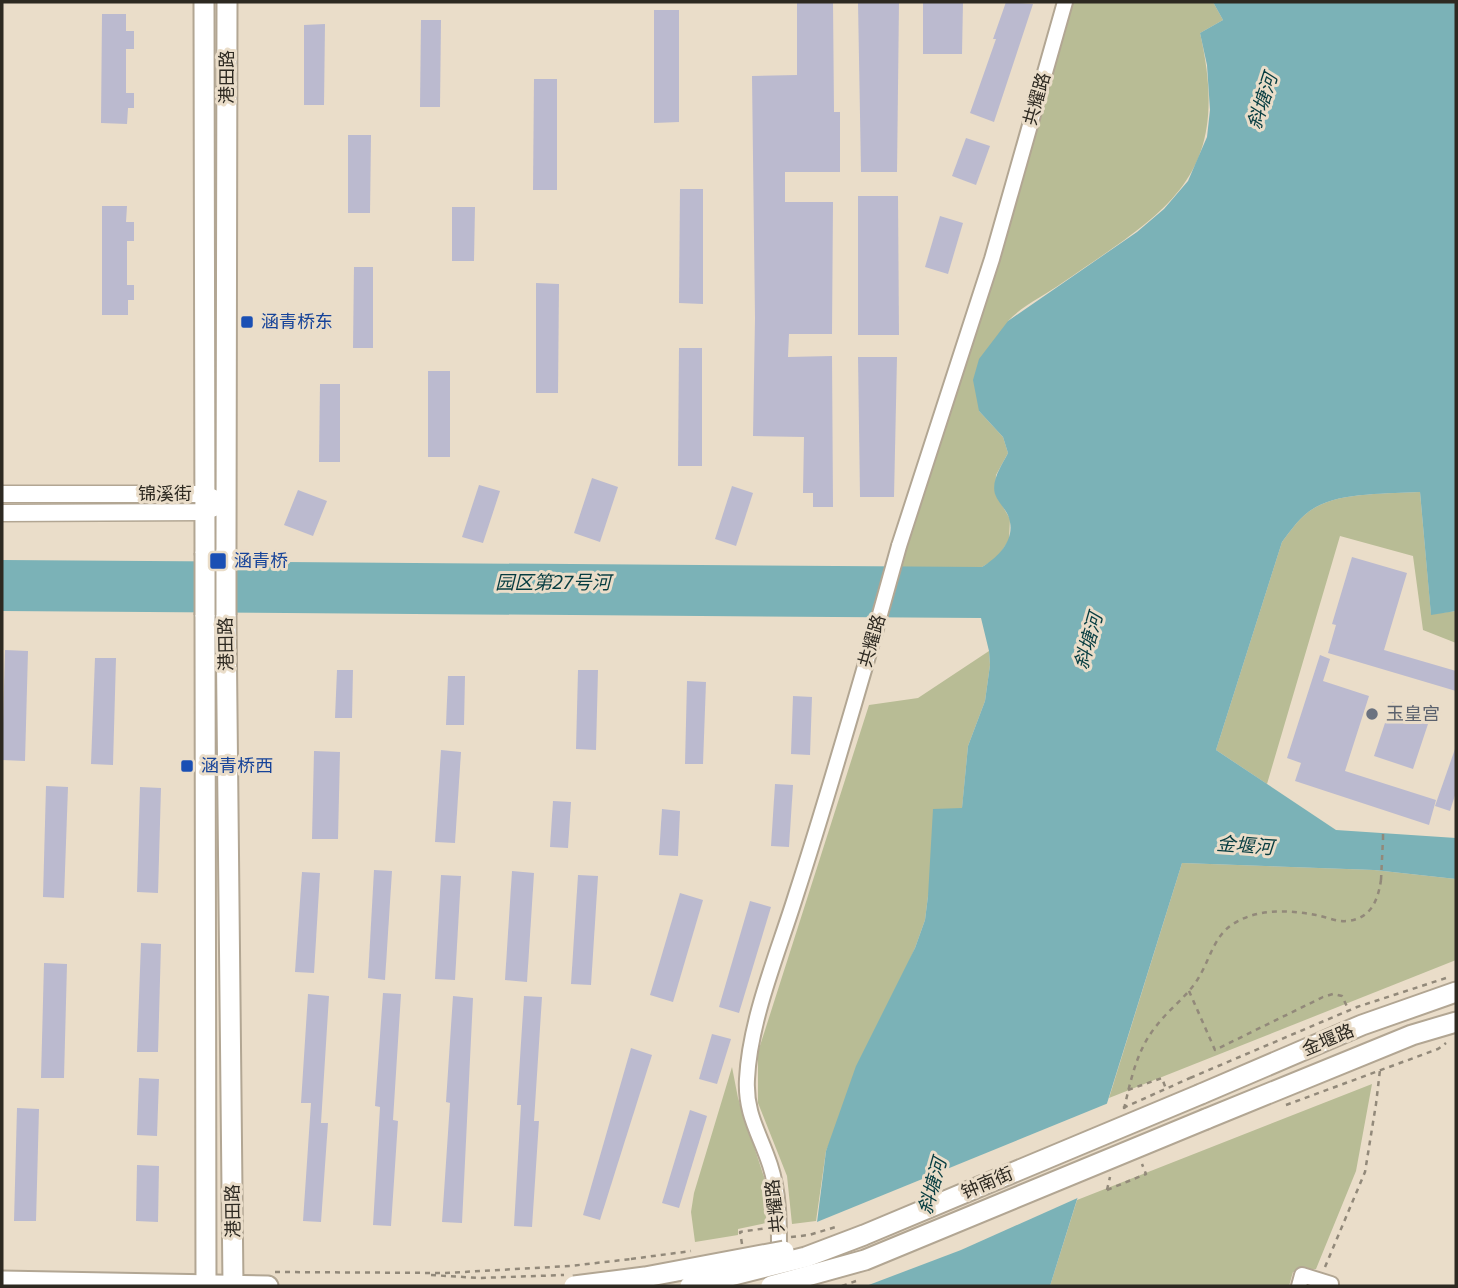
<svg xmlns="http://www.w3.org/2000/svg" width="1458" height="1288" viewBox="0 0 1458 1288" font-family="Commissioner,'Noto Sans SC',sans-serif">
<rect width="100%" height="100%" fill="#eaddc9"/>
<g fill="#b8bc95">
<path d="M1065,2H1213L1223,20L1200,33C1233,178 1168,210 1062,283C1047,294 1022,306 1009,320C1003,327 984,396 979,411L1003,437L1008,453L996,475L995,493L1010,519L1009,540L997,558L982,567H899Z"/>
<path d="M1420,492L1431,614L1456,611V643L1423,630L1413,556L1340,536L1267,784L1216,750L1282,542C1292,529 1301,515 1316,507C1342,492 1390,494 1420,492Z"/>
<path d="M989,651L990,665L985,701L968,746L962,809L928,896L925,920L915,948L826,1151L816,1221L792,1224L787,1176L758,1103V1052L869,705L918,698Z"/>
<path d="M1182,863L1374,870L1456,879V960L1109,1098Z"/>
<path d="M732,1067L738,1098L767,1186L766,1223L738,1229V1235L695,1242L691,1212L694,1193Z"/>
<path d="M1372,1084L1356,1171L1316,1269L1293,1272L1289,1286H1050L1077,1200Z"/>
</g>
<path fill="#7bb2b7" d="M1213,2H1456V611L1431,615L1420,492C1390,494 1342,492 1316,507C1301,515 1292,529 1282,542L1216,750L1336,830L1456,838V879L1374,870L1182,863L1050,1286H809L826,1151L856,1066L915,948L925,920L928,896L933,809L962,808L968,746L985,701L990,665L989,651L981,618L2,611V560L982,567C998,557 1016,540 1009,518C1007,510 998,503 995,494C991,480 1002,465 1008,453L1003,437L979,411L973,380L979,359L1008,321L1137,232L1164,209L1188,181L1207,137L1210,110L1207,65L1200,33L1223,20Z"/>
<path fill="#eaddc9" d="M1111,1102L1082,1196L961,1250L866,1286H806L812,1224Z"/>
<g fill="#bbbacf">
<path d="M797,2H833L834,112H840V172H785V202H833L832,334H789L788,357L832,356L833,507H813V493H803L804,437L753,436L755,318L752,76L797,75Z"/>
<path d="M858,2H899L897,172H861Z"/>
<path d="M923,2H963L962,54H923Z"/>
<path d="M1006,2L1033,4L994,122L970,113L996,39H993Z"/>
<path d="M654,10H679V122L654,123Z"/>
<path d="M102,14H126V31H134V49H126V93H134V108H128L127,124L101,123Z"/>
<path d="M421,20H441L440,107H420Z"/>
<path d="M325,24L324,105H304V25Z"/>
<path d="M534,79H557V190H533Z"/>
<path d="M348,135H371L370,213H348Z"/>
<path d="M966,138L990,146L976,185L952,176Z"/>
<path d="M680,189H703V304L679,303Z"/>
<path d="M858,196H898L899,335H858Z"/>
<path d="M102,206H127L126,222H134V241H127V285H134V300H128V315H102Z"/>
<path d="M452,207H475L474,261H452Z"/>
<path d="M940,216L963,223L948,274L925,267Z"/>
<path d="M354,267H373V348H353Z"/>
<path d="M536,283L559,284L558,393H536Z"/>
<path d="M679,348H702V466H678Z"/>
<path d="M858,357H897L894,497H860Z"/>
<rect x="428" y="371" width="22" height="86"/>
<path d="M320,384H340V462H319Z"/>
<path d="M592,478L618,487L600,542L574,533Z"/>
<path d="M479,485L500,491L483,543L462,537Z"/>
<path d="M732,486L753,493L736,546L715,539Z"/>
<path d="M298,490L327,501L313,536L284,525Z"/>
<path d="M1352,557L1407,573L1384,650L1456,671V691L1328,653L1336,625L1332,624Z"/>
<path d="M5,650L28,651L25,761L2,760Z"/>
<path d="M1320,655L1330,659L1323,681L1369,696L1345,771L1436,800L1429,825L1295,781L1301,763L1287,758Z"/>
<path d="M95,658H116L113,765L91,764Z"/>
<path d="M337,670H353L352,718H335Z"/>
<path d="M578,670H598L596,750L576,749Z"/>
<path d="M448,676H465L464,725H446Z"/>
<path d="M687,681L706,682L703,764H685Z"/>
<path d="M793,696L812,697L810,755L791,754Z"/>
<path d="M1392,702L1431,715L1413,769L1374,756Z"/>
<path d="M1455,749L1456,792L1450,811L1435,806Z"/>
<path d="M441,750L461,752L455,843L435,842Z"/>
<path d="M314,751L340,752L338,839H312Z"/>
<path d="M775,784L793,785L789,847L771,846Z"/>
<path d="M46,786L68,787L64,898L43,897Z"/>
<path d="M140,787L161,788L158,893L137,892Z"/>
<path d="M553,801L571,802L568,848L550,847Z"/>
<path d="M662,809L680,811L678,856L659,855Z"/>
<path d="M374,870L392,871L385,980L368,978Z"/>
<path d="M512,871L534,873L527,982L505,980Z"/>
<path d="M302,872L320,873L314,973L295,972Z"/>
<path d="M441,875L461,876L455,980L435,979Z"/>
<path d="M578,875L598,876L591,985L571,984Z"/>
<path d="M680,893L703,900L673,1002L650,995Z"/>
<path d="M750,901L771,907L739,1013L719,1007Z"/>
<path d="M141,943L161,944L158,1052H137Z"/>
<path d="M44,963L67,964L64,1078H41Z"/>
<path d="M383,993L401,994L393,1120L398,1121L391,1226L373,1225L380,1107L375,1106Z"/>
<path d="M308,994L329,996L321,1123H328L321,1222L303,1221L311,1103H301Z"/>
<path d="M453,996L473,998L462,1223L442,1222L450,1103L446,1102Z"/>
<path d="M524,996L542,997L534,1121H539L532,1227L514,1226L521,1105H517Z"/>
<path d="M712,1034L731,1039L717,1084L699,1079Z"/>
<path d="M631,1048L652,1055L600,1220L583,1215Z"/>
<path d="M139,1078L159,1079L157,1136L137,1135Z"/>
<path d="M17,1108L39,1109L36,1221H14Z"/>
<path d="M690,1110L707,1116L679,1208L662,1203Z"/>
<path d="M137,1165L159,1166L158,1222L136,1221Z"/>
</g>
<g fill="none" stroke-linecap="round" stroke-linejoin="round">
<g stroke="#b2a693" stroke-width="18">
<g id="tertiary">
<path d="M899,546L992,259L1065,2"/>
<path d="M779,1260C779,1229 780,1195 770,1165C760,1134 745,1114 747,1079C750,1019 778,953 796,895C825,806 851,715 877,625"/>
<path d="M1299,1286L1302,1275L1331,1284V1286"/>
</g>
</g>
<g stroke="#b2a693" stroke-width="19">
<g id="secondary">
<path d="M2,494H205L214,498"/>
<path d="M2,513L204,512L214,508"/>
</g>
</g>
<g stroke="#b2a693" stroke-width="23">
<g id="primary">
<path d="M204,2L205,553"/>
<path d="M226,551L227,2"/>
<path d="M205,615L206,1286"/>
<path d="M226,615L233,1286"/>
<path d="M1201,1094L1362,1025L1456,992"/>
<path d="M1206,1119L1412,1035L1456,1022"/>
<path d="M2,1281L268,1286"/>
</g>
</g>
<g stroke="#92897a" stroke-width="2.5" stroke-dasharray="5 5" stroke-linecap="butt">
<path d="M1383,839V834"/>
<path d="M1189,991L1215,1050L1323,997L1333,994L1342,996L1349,1011"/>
<path d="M1190,1078L1357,1007L1446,978"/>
<path d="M1128,1090L1162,1078L1166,1089"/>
<path d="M1286,1105L1438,1049L1446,1043"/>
<path d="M1124,1109C1131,1079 1137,1049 1157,1025C1170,1008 1188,996 1199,977C1210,959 1214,936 1233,924C1258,908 1289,910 1316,915C1326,917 1337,922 1347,921C1371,919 1378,900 1381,880"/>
<path d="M1107,1190L1110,1177"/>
<path d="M1107,1190L1146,1174L1142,1164"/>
<path d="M742,1244L740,1232L767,1228"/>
<path d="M1325,1267L1365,1172L1376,1104L1380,1070"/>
<path d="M275,1272L445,1273L570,1266L631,1259"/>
<path d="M431,1275L479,1278L564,1275"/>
</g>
<use href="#tertiary" stroke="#fff" stroke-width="14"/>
<use href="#secondary" stroke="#fff" stroke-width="16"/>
<use href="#primary" stroke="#fff" stroke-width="19"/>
<g stroke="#b2a693" stroke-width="18" stroke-linecap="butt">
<path id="tertiary-bridge" d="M877,625L899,546"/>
</g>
<g stroke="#b2a693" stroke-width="23" stroke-linecap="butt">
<g id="primary-bridge">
<path d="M205,553V615"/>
<path d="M226,615V551"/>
<path d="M574,1286L645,1277L784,1251"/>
<path d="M690,1286L806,1257L864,1235L1201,1094"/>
<path d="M771,1286L865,1260L1206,1119"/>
</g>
</g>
<g stroke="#92897a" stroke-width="2.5" stroke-dasharray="5 5" stroke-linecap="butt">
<path d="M1381,880L1383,839"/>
<path d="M1123,1108L1190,1078"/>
<path d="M791,1237L809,1235L839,1226"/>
<path d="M631,1259L691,1251"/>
<path d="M842,1286L856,1281"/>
</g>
<use href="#tertiary-bridge" stroke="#fff" stroke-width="14"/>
<use href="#primary-bridge" stroke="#fff" stroke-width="19"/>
</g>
<g fill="#1a4fb4" stroke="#eaddc9" stroke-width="2.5">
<rect x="240" y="315" width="14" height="14" rx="3.5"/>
<rect x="209" y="552" width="18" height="18" rx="3.5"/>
<rect x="180" y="759" width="14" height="14" rx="3.5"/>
</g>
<circle fill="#6b7280" stroke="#eaddc9" stroke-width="2.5" cx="1372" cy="714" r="7"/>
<g text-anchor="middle" stroke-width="6" stroke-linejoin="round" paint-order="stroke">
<g font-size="18" fill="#2d2921" stroke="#eaddc9">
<text transform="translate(227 77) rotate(-90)" y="6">港田路</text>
<text transform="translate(1037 99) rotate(-74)" y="6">共耀路</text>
<text x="165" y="500">锦溪街</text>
<text transform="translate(872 641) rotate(-74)" y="6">共耀路</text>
<text transform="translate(226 644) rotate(-91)" y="6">港田路</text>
<text transform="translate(1328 1040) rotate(-23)" y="6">金堰路</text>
<text transform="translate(987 1183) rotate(-23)" y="6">钟南街</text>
<text transform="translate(775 1206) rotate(-96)" y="6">共耀路</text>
<text transform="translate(233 1211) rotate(-91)" y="6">港田路</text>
</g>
<g font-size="18" fill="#164399" stroke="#eaddc9" text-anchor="start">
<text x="261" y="328">涵青桥东</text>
<text x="234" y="567">涵青桥</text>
<text x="201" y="772">涵青桥西</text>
</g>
<g font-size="18" fill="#5b616d" stroke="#eaddc9" text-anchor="start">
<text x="1386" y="720">玉皇宫</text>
</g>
<g font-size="19" font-style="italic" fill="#063c40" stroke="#eaddc9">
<text transform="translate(1262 101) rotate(-72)" y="7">斜塘河</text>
<text x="553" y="589">园区第27号河</text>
<text transform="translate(1088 641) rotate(-74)" y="7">斜塘河</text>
<text transform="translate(1245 845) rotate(4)" y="7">金堰河</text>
<text transform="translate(932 1186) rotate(-74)" y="7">斜塘河</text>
</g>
</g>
<rect width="1458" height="1288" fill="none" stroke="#2d2921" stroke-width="7"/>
</svg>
